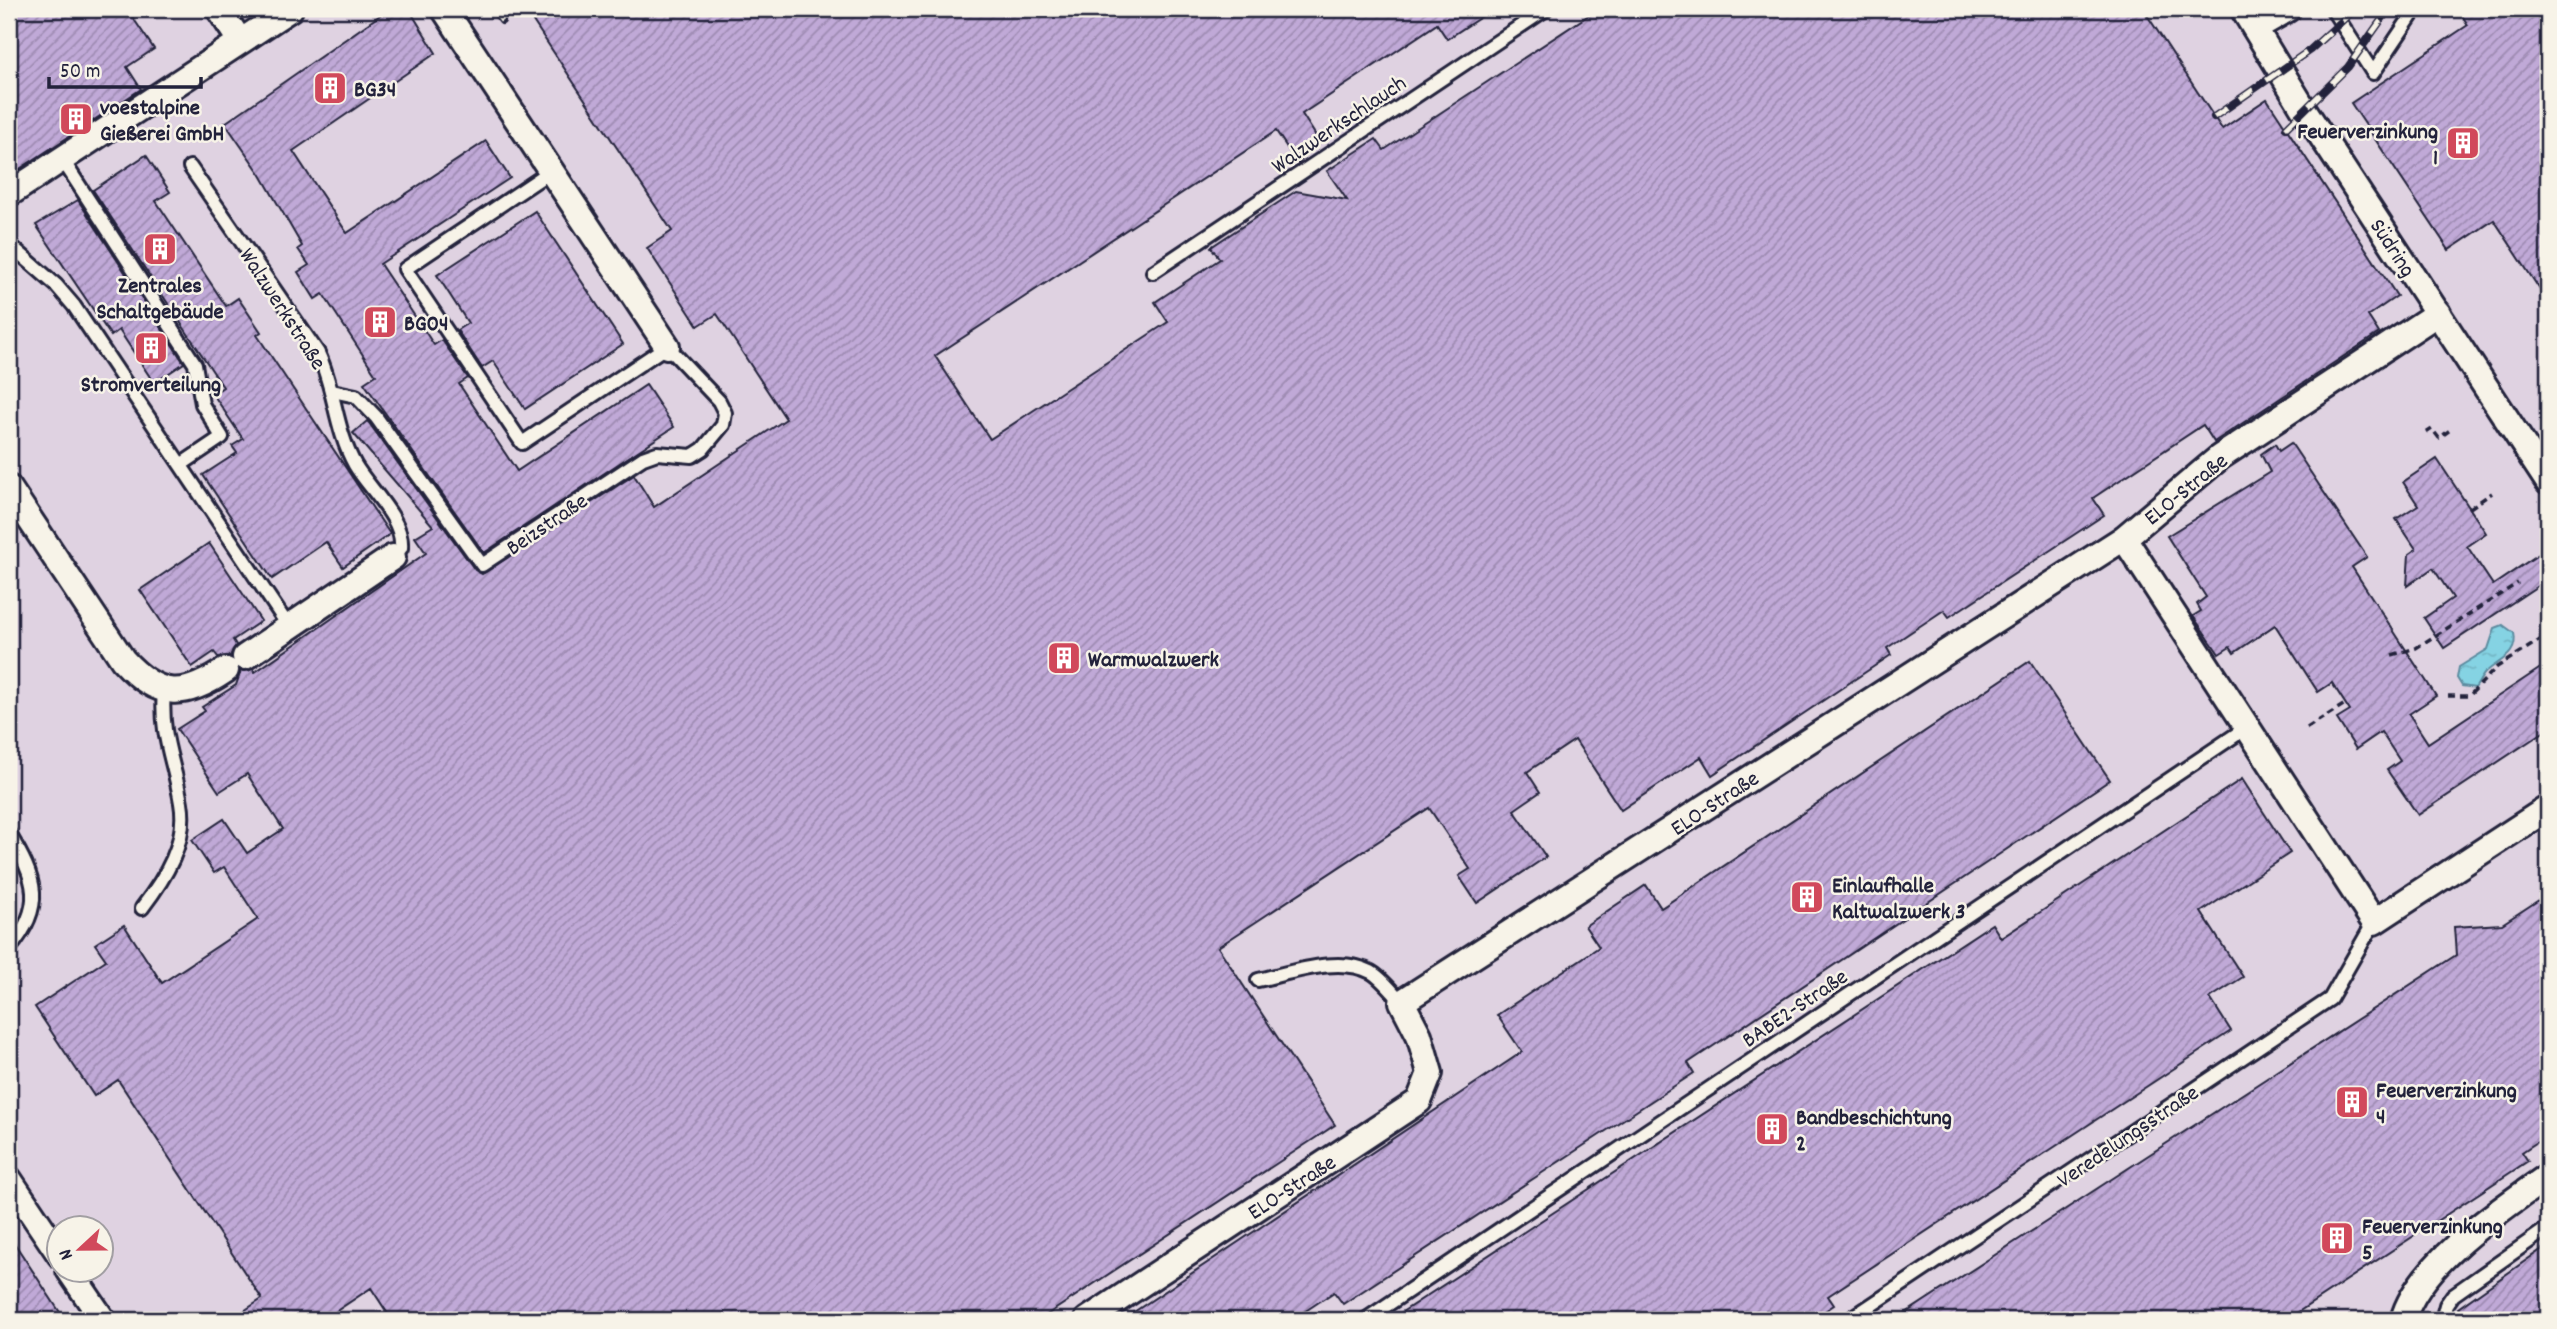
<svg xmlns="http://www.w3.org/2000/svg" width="2557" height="1329" viewBox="0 0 2557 1329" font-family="Dekko,sans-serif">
<defs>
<pattern id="water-ripples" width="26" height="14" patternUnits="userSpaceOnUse" patternTransform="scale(1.75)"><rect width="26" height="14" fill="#85d3e3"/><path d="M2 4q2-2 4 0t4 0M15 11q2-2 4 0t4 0" fill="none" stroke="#73b5c4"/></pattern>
<pattern id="building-hatch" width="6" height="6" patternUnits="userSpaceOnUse" patternTransform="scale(1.75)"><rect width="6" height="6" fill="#c0a9d7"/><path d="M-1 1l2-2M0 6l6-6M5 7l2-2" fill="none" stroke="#9c89b0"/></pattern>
</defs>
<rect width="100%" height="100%" fill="#ece4e5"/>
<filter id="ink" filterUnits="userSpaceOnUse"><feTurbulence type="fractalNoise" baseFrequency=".0143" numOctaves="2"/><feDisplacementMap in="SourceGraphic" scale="14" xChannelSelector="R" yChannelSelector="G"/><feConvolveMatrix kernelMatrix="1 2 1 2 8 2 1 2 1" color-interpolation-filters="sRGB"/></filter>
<g filter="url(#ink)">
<path fill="#dfd2e1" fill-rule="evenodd" d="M9,9H2548V1320H9ZM60,1228H102V1270H60Z"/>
<path fill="url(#water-ripples)" stroke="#5d8ca0" stroke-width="2" d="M2503,625L2514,633C2519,656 2498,660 2485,673C2481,677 2479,683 2475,688L2462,686L2457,678L2459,667L2488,649L2495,628Z"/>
<g fill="url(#building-hatch)" stroke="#22223b" stroke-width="2">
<path d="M9,9H127L154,49L127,67L141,89L9,176Z"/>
<path d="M389,9H409L436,53L293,151L347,233L486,141L510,178L380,264L434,345L442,340L468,378L459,384L517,471L646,385L674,427L484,553L364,383L376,375L323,294L315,299L298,272L309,265L298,249L302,246L261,175L225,123Z"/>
<path d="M525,9H1493L1447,39L1437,24L1302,114L1318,139L1298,164L1276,131L935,356L990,439L1168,322L1155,302L1220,259L1211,247L1296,191L1347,200L1327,171L1376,139L1384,150L1598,9H2143L2222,129L2267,99L2397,296L2368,316L2379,333L2214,442L2203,425L2093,498L2104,515L1949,617L1944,610L1887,648L1891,655L1712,775L1701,757L1621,810L1575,740L1527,772L1540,792L1514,810L1546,857L1477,903L1459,876L1470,869L1429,808L1218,947L1335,1125L1039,1320H392L371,1288L323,1320H230L262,1299L118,1080L94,1096L35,1007L106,960L95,944L124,925L162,983L258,919L224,867L214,873L192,840L224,819L247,853L283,829L247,774L219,792L177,729L205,711L202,707L236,685L241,671L253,669L255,672L426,553L415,537L433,526L353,433L367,421L369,423L475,570L482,574L634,475L654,507L786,419L717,314L698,326L647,248L672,231Z"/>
<path d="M2458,9H2548V302L2494,220L2449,250L2351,103L2468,25Z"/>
<path d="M146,155L170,192L156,201L226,306L238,298L261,332L257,335L390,534L343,567L326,542L272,579L203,475L237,453L232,446L243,439L213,394L223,387L93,190Z"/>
<path d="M78,200L184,363L154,383L119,330L111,336L36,225Z"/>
<path d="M535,211L623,344L525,409L493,361L482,368L457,330L468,323L437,275Z"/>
<path d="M2291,443L2367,557L2352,567L2436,696L2409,714L2428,743L2548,663V729L2418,815L2387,770L2400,761L2381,732L2356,749L2337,719L2350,711L2332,683L2318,692L2275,625L2234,653L2230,647L2219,654L2193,616L2201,611L2197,604L2206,597L2167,536L2270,472L2261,454L2275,444L2279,451Z"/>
<path d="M2437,459L2486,533L2467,546L2493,585L2548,548V579L2444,648L2424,618L2453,598L2433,568L2407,586L2409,554L2416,549L2396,519L2418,505L2403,482Z"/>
<path d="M209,543L261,621L233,640L236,645L230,656L218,657L214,652L192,667L140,590Z"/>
<path d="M2030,661L2110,780L1688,1063L1694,1073L1343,1304L1334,1292L1292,1320H1122L1522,1052L1497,1015L1599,947L1585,926L1646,885L1661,908Z"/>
<path d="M2242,779L2290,853L2201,912L2243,977L2210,998L2231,1031L1828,1296L1834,1305L1811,1320H1390L1992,924L2001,938Z"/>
<path d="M2548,894V1135L2522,1152L2528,1161L2286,1320H1895L2456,955L2454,927L2502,924Z"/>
<path d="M9,1235L65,1320H9Z"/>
<path d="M2548,1245V1320H2467L2458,1308Z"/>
</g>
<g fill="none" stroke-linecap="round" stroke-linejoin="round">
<g stroke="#22223b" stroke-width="18">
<g id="service">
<path d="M2332,9L2373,73L2416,9"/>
<path d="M62,159L195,364L202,404L222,437L182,464"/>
<path d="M190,167L318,353C335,388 335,430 355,465C369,489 404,519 401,548L393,557"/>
<path d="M9,244L56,285L74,306L289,627"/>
<path d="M1153,272L1546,9"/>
<path d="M332,391L356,396L376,417L482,565L643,458L657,453L692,456L703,449L723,425L725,413L719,401L667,346L522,443L405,269L551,171"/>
<path d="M9,834C36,879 46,906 9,949"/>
<path d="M142,908C165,878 188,842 181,803C174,759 160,737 164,690"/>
<path d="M1258,980C1291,973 1339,955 1371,972C1382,978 1393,993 1402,1002"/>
<path d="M1365,1320L2246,728"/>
<path d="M1849,1320L2330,999L2374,922"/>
<path d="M2442,1320L2446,1305L2453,1295L2548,1228"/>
</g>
</g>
<g stroke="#22223b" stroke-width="30">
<g id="minor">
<path d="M219,9L240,41"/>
<path d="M444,9L667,346"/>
<path d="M2243,9L2305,111L2548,482"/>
<path d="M2255,28L2288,9"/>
<path d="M9,194L290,9"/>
<path d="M9,488L123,660C159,699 183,699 226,670"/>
<path d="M2124,538L2374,922L2548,808"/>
<path d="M245,657L393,557"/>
<path d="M9,1179L60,1255"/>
<path d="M69,1270L103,1320"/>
<path d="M1087,1320L1419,1101L1430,1073L1419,1035L1402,1002L2124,538L2220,457L2438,313"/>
<path d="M2403,1320C2418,1263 2502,1209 2548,1176"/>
</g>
</g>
<g stroke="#22223b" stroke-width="3.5" stroke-dasharray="7 5" stroke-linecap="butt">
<path d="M2426,433L2432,429L2439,438L2450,430"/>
<path d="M2470,508L2492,493"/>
<path d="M2392,655L2416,648L2518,583"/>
<path d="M2448,696H2469L2497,667L2548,635"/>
<path d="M2307,728L2345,704"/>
</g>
<use href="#service" stroke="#f7f3e8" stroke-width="12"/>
<use href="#minor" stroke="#f7f3e8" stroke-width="24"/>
<g stroke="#22223b" stroke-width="8">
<g id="rail">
<path d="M493,9L502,21"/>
<path d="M2214,117L2310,50L2355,9"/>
<path d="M2286,128L2348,67L2389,9"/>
</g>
</g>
<use href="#rail" stroke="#f7f3e8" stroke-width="5" stroke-dasharray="16" stroke-linecap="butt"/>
</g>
</g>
<defs>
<g id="building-square" transform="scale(1.75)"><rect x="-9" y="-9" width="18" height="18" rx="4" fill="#d1495b" stroke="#f7f3e8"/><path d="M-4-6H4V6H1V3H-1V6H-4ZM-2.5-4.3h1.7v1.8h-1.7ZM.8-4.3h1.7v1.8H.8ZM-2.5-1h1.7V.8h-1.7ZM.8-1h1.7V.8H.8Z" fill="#fff"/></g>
</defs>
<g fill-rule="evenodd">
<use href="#building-square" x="330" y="88"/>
<use href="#building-square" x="76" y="119"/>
<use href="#building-square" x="2463" y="143"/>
<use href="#building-square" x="160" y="249"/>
<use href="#building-square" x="380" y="322"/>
<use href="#building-square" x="151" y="348"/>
<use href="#building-square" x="1064" y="658"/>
<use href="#building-square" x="1807" y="897"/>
<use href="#building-square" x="2352" y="1102"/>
<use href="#building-square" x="1772" y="1129"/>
<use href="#building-square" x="2337" y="1238"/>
</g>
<g text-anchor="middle" stroke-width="5" stroke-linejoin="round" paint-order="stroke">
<g font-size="23" font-weight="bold" fill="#22223b" stroke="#f7f3e8" text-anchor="start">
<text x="354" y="96">BG34</text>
<text x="100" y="114">voestalpine<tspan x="100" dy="26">Gießerei GmbH</tspan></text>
<text x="2438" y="138" text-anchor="end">Feuerverzinkung<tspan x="2438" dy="26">1</tspan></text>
<text x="160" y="292" text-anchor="middle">Zentrales<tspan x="160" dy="26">Schaltgebäude</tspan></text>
<text x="404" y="330">BG04</text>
<text x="151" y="391" text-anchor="middle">Stromverteilung</text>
<text x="1088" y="666">Warmwalzwerk</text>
<text x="1832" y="892">Einlaufhalle<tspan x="1832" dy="26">Kaltwalzwerk 3</tspan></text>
<text x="2376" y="1097">Feuerverzinkung<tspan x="2376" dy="26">4</tspan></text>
<text x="1796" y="1124">Bandbeschichtung<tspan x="1796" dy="26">2</tspan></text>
<text x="2362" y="1233">Feuerverzinkung<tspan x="2362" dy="26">5</tspan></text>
</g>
<g font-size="23" fill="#22223b" stroke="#f7f3e8">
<text transform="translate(1338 123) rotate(-34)" y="8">Walzwerkschlauch</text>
<text transform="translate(2394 247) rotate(57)" y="8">Südring</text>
<text transform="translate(284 308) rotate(57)" y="8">Walzwerkstraße</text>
<text transform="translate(2185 488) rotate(-39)" y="8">ELO-Straße</text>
<text transform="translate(546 523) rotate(-34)" y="8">Beizstraße</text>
<text transform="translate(1714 802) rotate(-33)" y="8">ELO-Straße</text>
<text transform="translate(1794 1007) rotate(-34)" y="8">BABE2-Straße</text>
<text transform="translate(2127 1135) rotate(-34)" y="8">Veredelungsstraße</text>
<text transform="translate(1291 1186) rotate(-33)" y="8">ELO-Straße</text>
</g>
</g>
<rect width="2557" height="1329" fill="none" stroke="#f7f3e8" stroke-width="35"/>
<rect x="18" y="18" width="2522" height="1294" fill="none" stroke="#22223b" stroke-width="2.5" filter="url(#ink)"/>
<g transform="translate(80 1249) rotate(248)"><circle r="33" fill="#f7f3e8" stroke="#a29fa3" stroke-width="2"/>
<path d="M0-5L12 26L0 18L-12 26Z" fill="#d1495b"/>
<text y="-10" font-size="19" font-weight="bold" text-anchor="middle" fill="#22223b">N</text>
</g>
<path d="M49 77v10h152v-10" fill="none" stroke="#22223b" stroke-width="3.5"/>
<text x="60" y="77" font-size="21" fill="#22223b" stroke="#f7f3e8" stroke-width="5" paint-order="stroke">50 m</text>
</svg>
